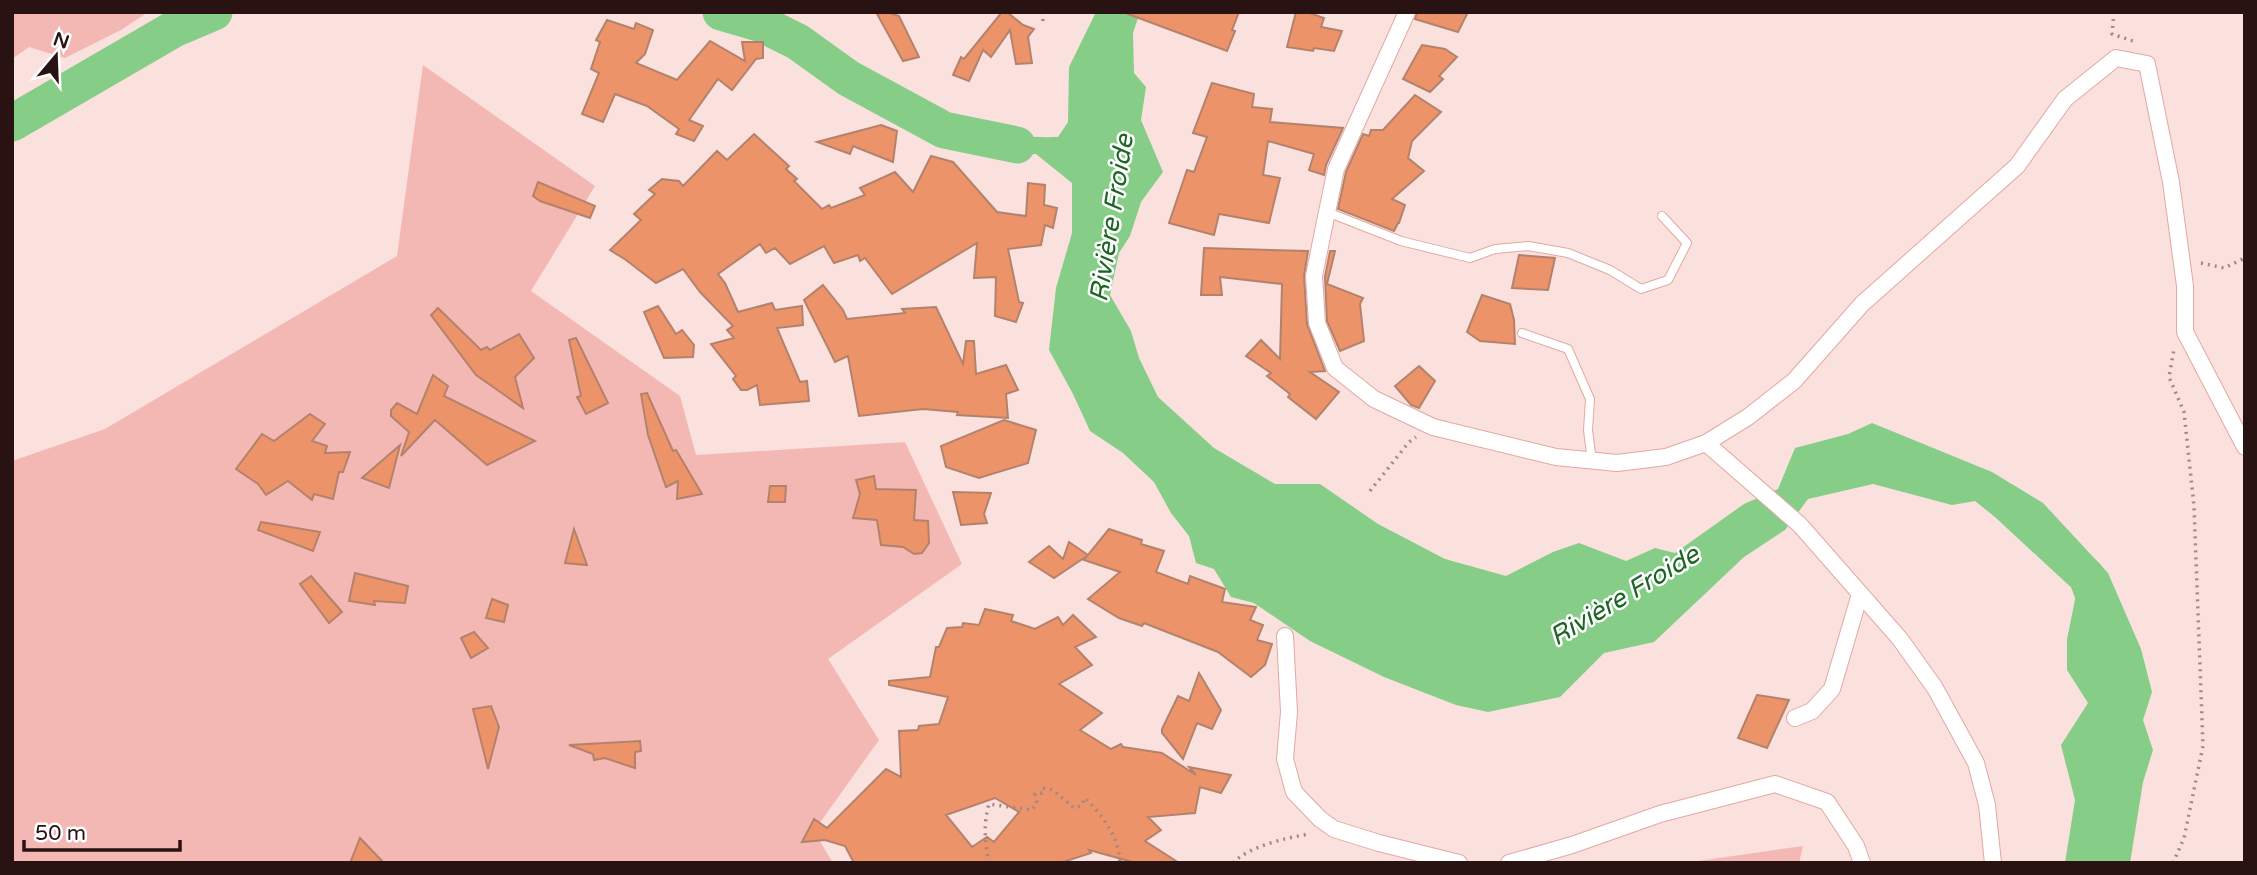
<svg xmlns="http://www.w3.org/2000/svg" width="2257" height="875" viewBox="0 0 2257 875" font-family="'Varela Round',sans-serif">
<rect width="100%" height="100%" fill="#fae1de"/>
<g fill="#f3b8b3">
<path d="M12,12H148L121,30L65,58L29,47L12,59Z"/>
<path d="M423,65L595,186L531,291L680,396L696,455L905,442L962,564L828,659L879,740L814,831L833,863H12V461L105,429L397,256Z"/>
<path d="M1803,846L1799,863H1689L1691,862Z"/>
</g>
<path fill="#86cd87" d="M1096,12H1140L1133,33L1134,73L1146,87L1141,120L1163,172L1141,202L1130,236L1119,253L1110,295L1131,331L1139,358L1158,397L1214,448L1275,484H1320L1378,524L1445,559L1506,576L1553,552L1579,543L1626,561L1655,548L1675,553L1744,504L1778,489L1795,448L1848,434L1872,423L1992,472L2043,503L2108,573L2141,649L2152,692L2143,720L2153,750L2143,782L2130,863H2065L2075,800L2061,745L2088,703L2067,670V639L2077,590L2063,538L2034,537L1995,517L1975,501L1952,505L1873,484L1808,499L1785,530L1744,557L1654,642L1604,653L1560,697L1488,712L1456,705L1384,677L1310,641L1254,603L1231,597L1214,569L1196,563L1189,536L1171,513L1154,482L1123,453L1090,431L1073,394L1049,350L1056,288L1072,233V183L1036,154H1006L967,136C997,134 1028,138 1058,137L1068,122L1069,67Z"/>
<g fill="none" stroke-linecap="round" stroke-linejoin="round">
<g stroke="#86cd87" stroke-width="37">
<path d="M721,12L762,24L798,42L848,78L944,130L1017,145"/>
<path d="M12,123L174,29L214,12"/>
<path d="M2007,503L2087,577L2096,601"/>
</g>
</g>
<g fill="#ed936a" stroke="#b4826c" stroke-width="2" fill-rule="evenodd">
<path d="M876,12H887L899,16L919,57L903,61Z"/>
<path d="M1002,12H1007L1023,25L1034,29L1028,37L1032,63L1016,64L1010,30L991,57L983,50L969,81L953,75L961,57L964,59Z"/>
<path d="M1128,12H1239L1232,30L1235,31L1227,51L1128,14Z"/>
<path d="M1296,12H1307L1324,18L1321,27L1342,31L1334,51L1314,48L1313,51L1287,47Z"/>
<path d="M1417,12H1468L1458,32L1415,19Z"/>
<path d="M607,20L634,29L636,23L653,30L645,54L636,63L677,80L710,41L745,61L742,42H763V58L756,59L732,90L718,79L689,120L703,126L694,141L676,134L679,129L647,106L615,94L603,122L582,114L599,73L591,69L600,42L596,40Z"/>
<path d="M1422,45L1445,49L1457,57L1439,76L1443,79L1430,92L1403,79Z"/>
<path d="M1212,83L1254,94L1252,107L1272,109L1270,122L1343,128L1326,165L1324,175L1309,170L1314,154L1268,141L1263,175L1280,178L1269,223L1219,214L1214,235L1169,223L1187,170L1194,172L1207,137L1193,133Z"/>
<path d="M1415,95L1441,112L1412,141L1408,158L1424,171L1392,199L1405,205L1399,223H1398L1394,231L1338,209L1346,172L1363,134L1369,136L1371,130H1383Z"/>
<path d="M881,125L897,131L893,162L853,146L850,154L817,142Z"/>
<path d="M754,134L789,166L786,169L797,179L794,181L822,209L829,205L831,208L865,195L860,188L895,172L913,192L931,156L953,162L997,212L1026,216L1028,183L1045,185L1044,205L1057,208L1053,228L1045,225L1041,245L1008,249L1019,302L1023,303L1016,322L995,316L996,277L974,278L977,243L892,294L865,258L860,261L858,255L834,263L824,246L790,264L775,248L766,253L760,244L718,274L725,283L738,312L772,303L775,310L802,306L803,325L777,328L800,382L807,381L809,401L760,405L757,385L747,390H741L733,379L736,376L711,344L734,338L727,330L733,326L700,292L683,269L656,283L626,260L610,250L641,220L634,214L655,194L649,190L662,179L679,181L683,186L717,151L727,160Z"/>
<path d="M538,182L595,206L590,218L540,201L533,196Z"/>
<path d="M1204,248L1308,251L1304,276L1307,324L1325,371L1310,372L1339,392L1316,419L1288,397L1290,394L1267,376L1271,373L1246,356L1261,340L1280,359L1282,284L1220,277L1222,295H1201Z"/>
<path d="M1330,251H1335L1327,284L1363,298L1360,304L1364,341L1340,351L1327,321L1325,277Z"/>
<path d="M1519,255L1555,258L1548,290L1512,288Z"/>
<path d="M823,285L843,310L847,319L905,313L902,309L936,307L963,364L966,341H974L976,374L1006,365L1018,390L1006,394L1008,418L957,415L958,412L923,409L859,416L848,356L835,362L804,300Z"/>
<path d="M1482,295L1510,304L1514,320L1515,344L1480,341L1467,332Z"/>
<path d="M658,306L676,334L682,330L694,345L693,357L664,358L644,312Z"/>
<path d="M438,308L481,350L487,347L490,350L519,334L534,358L515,377L523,408L476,375L431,315Z"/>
<path d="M576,338L608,403L586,414L577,397L581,396L569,340Z"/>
<path d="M1419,366L1435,381L1419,408L1411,405L1395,386Z"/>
<path d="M433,375L448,386L444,396L535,441L487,465L435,420L401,456L409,432L391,416V410L397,403L417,414Z"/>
<path d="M647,393L673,451L676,450L702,494L677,499L678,481L666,487L648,435L641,394Z"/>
<path d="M310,414L325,424L312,441L327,446L325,453L350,452L343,472H339L333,499L314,494L312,500L288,481L266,495L258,484L236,469L262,434L274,441Z"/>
<path d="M1004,420L1036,430L1028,463L979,478L946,467L941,446Z"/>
<path d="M400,445L389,488L362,478Z"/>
<path d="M874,476L876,489L916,490L914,520L928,521L929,543L922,553L914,554L903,547L881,545L877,520L853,518L860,494L856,480Z"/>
<path d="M770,486H786L785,502H768Z"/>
<path d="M953,492L991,493L984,514L987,523L961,525Z"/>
<path d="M261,522L320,532L313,551L258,530Z"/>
<path d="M574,529L587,565L565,563Z"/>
<path d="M1109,529L1142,540L1141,544L1164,551L1156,572L1188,584L1190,576L1225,589L1222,602L1256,607L1250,620L1263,625L1257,640L1272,644L1265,665L1251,677L1218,652L1144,623L1142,626L1119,618L1088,599L1120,572L1084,560L1087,556L1054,578L1029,562L1049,546L1063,559L1069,542L1088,555Z"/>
<path d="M355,573L408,586L405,603L374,601L375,605L349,601Z"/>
<path d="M311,576L342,612L329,623L300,584Z"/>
<path d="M492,599L508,605L504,622L486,618Z"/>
<path d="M985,609L1013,615L1011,621L1035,629L1058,617L1063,625L1073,615L1096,637L1075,647L1092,665L1059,684L1102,713L1080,730L1111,749L1121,744L1123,747L1162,753L1196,775L1189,767L1231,775L1221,793L1200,787L1195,813L1148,817L1161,830L1145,841L1179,863H1136L1089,850L1091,853L1060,863H854L845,846L825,840L802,842L814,819L827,828L886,769L901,777L899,731L918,730L919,726L939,724L948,697L889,685V681L930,677L936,647H939L947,628L962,627L963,623L979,625ZM995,798L1019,812L994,842L987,837L972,847L946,815Z"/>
<path d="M474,632L488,648L471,658L461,638Z"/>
<path d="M1199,673L1221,710L1212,729L1197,723L1183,759L1162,733V729L1178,696L1189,701Z"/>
<path d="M1757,695L1789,700L1767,748L1738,738Z"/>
<path d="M491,706L499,727L488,769L473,709Z"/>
<path d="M640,741L641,751L635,752V768L605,758L594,760L593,754L569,745Z"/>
<path d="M360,838L384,863H350Z"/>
</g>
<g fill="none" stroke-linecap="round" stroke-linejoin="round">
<g stroke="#e2a8a3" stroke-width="10">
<g id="lane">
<path d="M1327,212L1401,241L1470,258L1495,249L1528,246L1568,253L1610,270L1641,289L1668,280L1687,243L1662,216"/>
<path d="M1522,333L1568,349L1590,399L1588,430L1592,461"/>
</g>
</g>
<g stroke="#e2a8a3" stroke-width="18">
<g id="street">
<path d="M1407,12L1336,169L1327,212L1314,276L1317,323L1335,368L1374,399L1433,427L1556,457L1617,463L1666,457L1706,443L1748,417L1794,381L1862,304L2017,166L2065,99L2116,58L2147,64L2171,182L2185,286V332L2245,447"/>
<path d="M1706,443L1800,525L1900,639L1935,688L1976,763L1987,805L1993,863"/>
<path d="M1285,636L1289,712L1285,759L1294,792L1320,819L1334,829L1379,843L1459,863"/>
<path d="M1795,718L1812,711L1832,689L1860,594"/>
<path d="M1509,863L1572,845L1660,814L1775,784L1827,802L1856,846L1862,863"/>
</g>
</g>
<g stroke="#a08886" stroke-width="3.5" stroke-dasharray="2 5" stroke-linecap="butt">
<path d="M1042,12L1043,21"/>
<path d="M2114,12L2112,34L2136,42"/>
<path d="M2201,263L2224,268L2245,258"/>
<path d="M1370,491L1409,442L1416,437"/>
<path d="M989,863C985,842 983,825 989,804L1032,810L1037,803L1035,794L1042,793L1043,788L1053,790L1074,808L1081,806L1085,798C1103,816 1119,837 1120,863"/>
<path d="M1233,863C1249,846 1286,838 1309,834"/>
<path d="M2173,863L2184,838L2203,746L2194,506L2184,412L2169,377L2174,349"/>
</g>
<use href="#lane" stroke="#fff" stroke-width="8"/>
<use href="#street" stroke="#fff" stroke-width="16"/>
</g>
<g text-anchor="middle" stroke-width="5" stroke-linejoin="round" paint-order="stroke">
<g font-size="26" font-style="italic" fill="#1d6524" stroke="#fff">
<text transform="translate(1111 218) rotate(-81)" y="9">Rivière Froide</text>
<text transform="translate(1624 595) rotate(-31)" y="9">Rivière Froide</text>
</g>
</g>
<rect width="2257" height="875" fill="none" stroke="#281312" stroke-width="28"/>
<g transform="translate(56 56) rotate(19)" stroke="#ffffff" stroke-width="5" paint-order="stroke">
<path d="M0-5L12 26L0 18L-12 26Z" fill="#281312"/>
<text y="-10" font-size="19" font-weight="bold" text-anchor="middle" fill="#281312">N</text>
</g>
<path d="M24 840v10h156v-10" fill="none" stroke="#281312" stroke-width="3.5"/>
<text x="35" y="840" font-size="21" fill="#281312" stroke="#ffffff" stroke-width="5" paint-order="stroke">50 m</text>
</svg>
